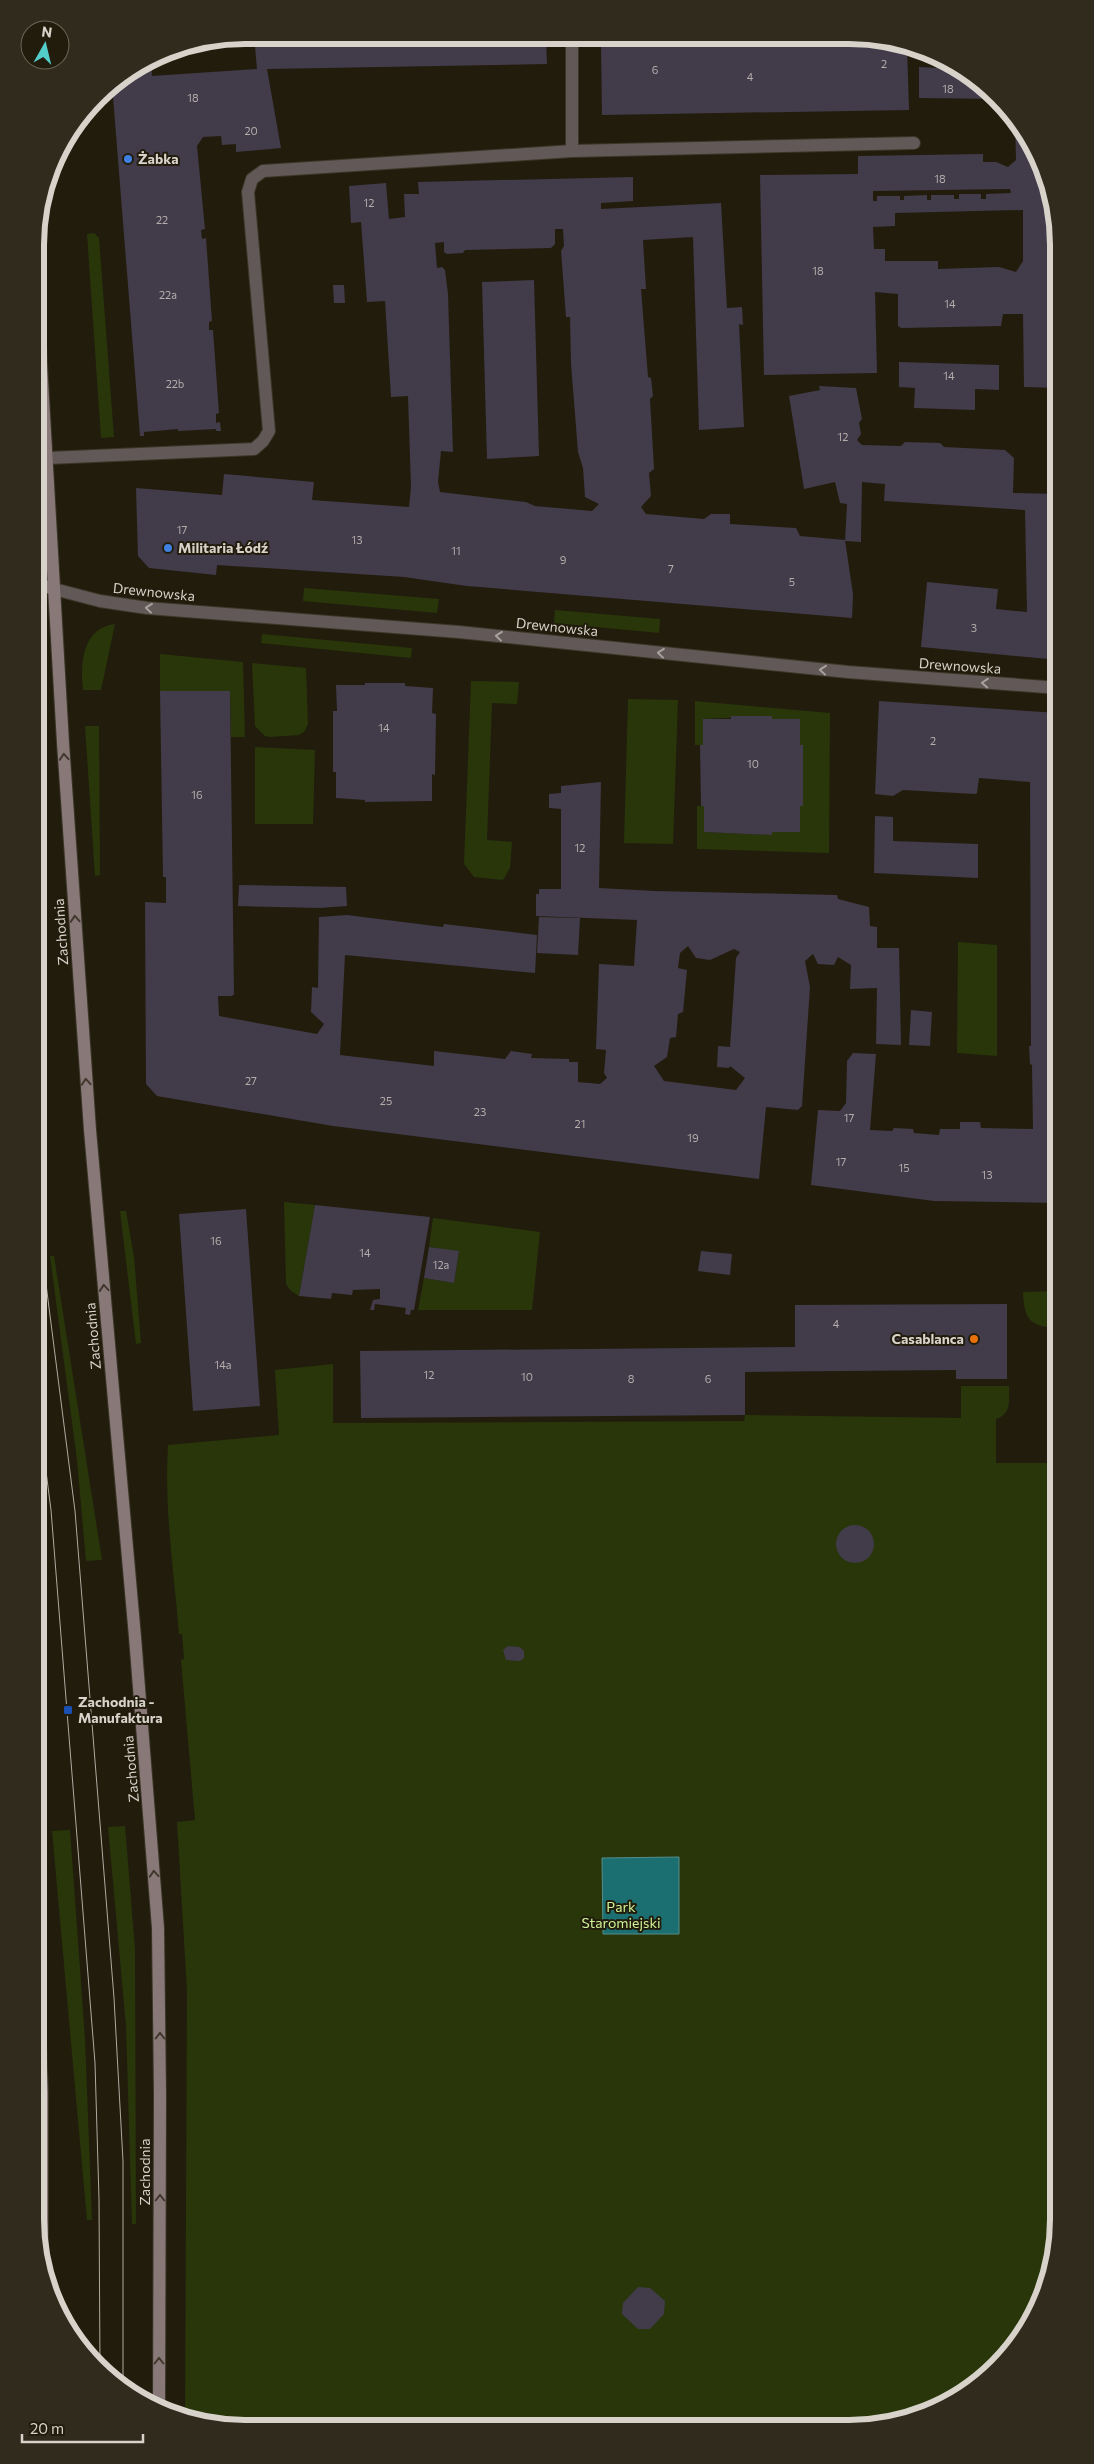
<svg xmlns="http://www.w3.org/2000/svg" width="1094" height="2464" viewBox="0 0 1094 2464" font-family="Commissioner,sans-serif">
<rect width="100%" height="100%" fill="#221c0d"/>
<g fill="#28360a">
<path d="M94,233L99,238L114,437L101,438L87,234Z"/>
<path d="M304,588L439,599L437,613L303,601Z"/>
<path d="M555,610L660,619L659,633L554,623Z"/>
<path d="M115,624L101,690H83C80,664 82,628 115,624Z"/>
<path d="M262,634L412,648L411,658L261,643Z"/>
<path d="M160,654L243,662L245,737H231L230,691H160Z"/>
<path d="M252,663L306,668L308,724L304,732L299,735L270,737L265,736L255,726Z"/>
<path d="M471,681L519,682L517,704L492,703L487,840L512,842L510,868L503,880L474,877L464,864Z"/>
<path d="M628,699L678,700L673,844L624,843Z"/>
<path d="M695,701L830,713L829,853L697,849V806H704V832L772,835V832L800,831V806H803V745H800V719H772V716L703,719V745H695Z"/>
<path d="M85,726H99L100,875L95,876Z"/>
<path d="M255,747L315,750L313,824H255Z"/>
<path d="M958,942L997,945V1056L957,1053Z"/>
<path d="M284,1202L315,1205L299,1296L291,1291L286,1284Z"/>
<path d="M120,1211H126L134,1257L141,1343L136,1344Z"/>
<path d="M433,1218L540,1232L532,1310H418L424,1278L454,1283L459,1252L429,1247Z"/>
<path d="M50,1256H54L102,1560L86,1561L77,1460Z"/>
<path d="M1058,1291L1059,1328C1030,1327 1024,1320 1023,1292Z"/>
<path d="M333,1364V1423L744,1421L745,1415L961,1418V1386H1009C1009,1400 1012,1414 996,1419V1463H1059V2233L1043,2299L1015,2347L965,2394L904,2422L849,2429L204,2425L185,2418L187,1991L177,1822L195,1820L181,1660L184,1659L182,1634H179C174,1572 164,1508 168,1445L279,1435L275,1370Z"/>
<path d="M1056,1409H1059V1447H1051V1417H1056Z"/>
<path d="M35,1448L47,1565H35Z"/>
<path d="M125,1826L135,1949L136,2224H132L126,2026L108,1827Z"/>
<path d="M70,1830L85,2038L92,2220H87L52,1831Z"/>
</g>
<path fill="#1c6f71" stroke="#548d8c" d="M679,1857V1934H603L602,1858Z"/>
<g fill="#413b4a" fill-rule="evenodd">
<path d="M254,35L546,37L547,64L267,69L281,148L236,152V144L222,145L221,136L203,137L197,146L205,229L201,230L202,239L206,238L212,321L209,322V330H213L219,413L216,414V423L220,422L221,431H216V429L178,431V429L144,432V436H140L112,84L151,59L152,76L257,69Z"/>
<path d="M892,40L907,45L909,110L602,115L601,44Z"/>
<path d="M919,67L960,69L988,87L998,99L919,98Z"/>
<path d="M1015,118L1024,129L1052,190L1059,245V388L1024,387L1023,314H1003L1001,326L901,328L898,326V294L875,292L877,373L764,375L760,175L858,174V156L983,154V162H996L1008,167L1016,160ZM1010,189L1011,193L986,194V199H981V194H959V199H954V195H931V200H927V195L904,196V200H900V196H877V201H873V191ZM1023,210V261L1016,272L999,267L938,269V261H885V249H874L873,227L895,226V213Z"/>
<path d="M633,177V201L601,203V209L721,203L727,308L742,307L743,325L739,324L744,427L699,430L693,237L643,240L646,289H641L648,377L651,378L653,396L650,399L654,469L649,473L651,496L641,507L646,514L704,519L711,514H730V524L796,528L800,536L845,540L853,594L852,618L467,586L404,577L217,565L216,575L149,568L138,556L136,488L222,495L224,474L314,482L312,500L409,507L411,487L408,396L391,397L385,301L367,302L361,222L351,223L349,186L386,183L389,219L405,217L404,194H419L418,182ZM555,229H563L564,246L561,251L566,317H570L571,364L578,452L583,468L585,497L599,504L592,511L535,506L526,502L440,492L438,482L441,451L453,452L448,294L445,270L442,267L437,268L435,243L444,242V252L447,254L463,253L465,250L551,248L555,244Z"/>
<path d="M534,280L539,456L487,459L482,282Z"/>
<path d="M333,285H344L345,303H334Z"/>
<path d="M899,362L999,365V390L975,389V410L914,408L915,388L899,387Z"/>
<path d="M819,386L856,388L862,419L859,423L861,434L857,440L862,445L901,446L905,442L940,443L944,447L1005,450L1014,458L1013,493L1059,494V660L921,647L927,582L998,589L996,609L1027,612L1025,510L884,501L885,484L862,482L861,542L845,541L847,504L840,503L835,482L804,489L789,396L820,390Z"/>
<path d="M365,683H405V686L433,688L432,713L436,714L435,775L432,774V801L365,802V800L336,798V772H333V711H337L336,685H365Z"/>
<path d="M160,691H230L234,994L232,996H218L219,1016L317,1034L324,1024L311,1012L312,987L318,988L319,917L347,915L443,927L444,924L537,935L535,973L345,955L340,1055L434,1066V1051L505,1059L511,1051L532,1054L531,1058L569,1059V1062H578V1082L600,1084L607,1078L604,1073L606,1050L596,1049L599,964L634,966L637,920L536,916V894H539V889H561V809L549,808V794L561,793V786L601,782L599,888L655,891L837,895L838,899L869,907L870,926L877,927V948H899L901,1045L876,1044L877,988L850,989L851,965L838,957L834,965L818,964L813,954L805,961L810,987L802,1106L798,1110L766,1107L759,1179L333,1126L157,1096L146,1084L145,902L166,903V877H163ZM688,946L696,958L710,960L734,949L740,952L736,958L730,1047L718,1046L717,1067L729,1068L730,1066L745,1078L736,1090L664,1081L654,1066L667,1057L670,1038L676,1037L678,1014L683,1012L687,970L678,968L680,953Z"/>
<path d="M879,701L1059,713V1203L934,1201L811,1185L818,1110L840,1111L846,1103L847,1061L853,1053L876,1054L870,1130L892,1131L894,1128L913,1129L914,1133L939,1135L940,1129H960V1122H980L981,1128L1033,1129L1032,1065L1030,1064L1029,1046H1031L1030,782L979,778L977,793L975,794L903,790L893,796L875,794Z"/>
<path d="M731,716H772V719H800V745H803V806H800V832H772V835L704,832V806H701L700,745H703V719H731Z"/>
<path d="M875,816L893,817V841L978,844V878L874,873Z"/>
<path d="M239,885L346,887L347,906L320,908L238,906Z"/>
<path d="M539,917L580,918L578,955L537,953Z"/>
<path d="M911,1010L932,1012L930,1046L909,1045Z"/>
<path d="M315,1205L430,1217L414,1310H411L410,1315L405,1314L406,1308L375,1304L374,1310H370L373,1300L380,1299V1289L353,1290L352,1295L332,1293L331,1299L299,1296Z"/>
<path d="M246,1209L260,1406L193,1411L179,1214Z"/>
<path d="M429,1247L459,1251L454,1283L424,1278Z"/>
<path d="M701,1251L732,1254L730,1275L698,1271Z"/>
<path d="M1007,1304V1379H956V1370L745,1372V1415L361,1418L360,1351L795,1347V1305Z"/>
<circle cx="855" cy="1544" r="19"/>
<path d="M508,1646L520,1647L524,1651V1658L520,1661L506,1660L503,1650Z"/>
<path d="M638,2287L650,2288L665,2301L664,2314L650,2329H638L622,2314L623,2303Z"/>
</g>
<g fill="none" stroke-linecap="round" stroke-linejoin="round">
<g stroke="#3b3627" stroke-width="14">
<g id="lane">
<path d="M572,37V151"/>
<path d="M48,458L254,449L263,441L269,431L248,192L252,179L263,171L572,151L914,143"/>
</g>
</g>
<g stroke="#3b3627" stroke-width="14">
<path id="street" d="M54,589L100,601L147,608L459,632L848,672L1059,688"/>
</g>
<g stroke="#3b3627" stroke-width="14">
<g id="secondary">
<path d="M35,259L63,743L90,1130L135,1637L158,1928L160,2095L159,2410"/>
<path d="M35,583L54,589"/>
<path d="M35,1928L42,2092V2274"/>
</g>
</g>
<use href="#lane" stroke="#615857" stroke-width="12"/>
<use href="#street" stroke="#615857" stroke-width="12"/>
<use href="#secondary" stroke="#887978" stroke-width="12"/>
<g stroke="#afaba0" stroke-width="1">
<path d="M35,1198L75,1511L114,1998L123,2161V2388"/>
<path d="M35,1386L51,1510L95,2063L99,2199L100,2369"/>
</g>
</g>
<defs><path id="oneway-chevron" d="M-2-3.5L2.5 0L-2 3.5" fill="none" stroke-width="1.6" stroke-linecap="round" stroke-linejoin="round" transform="scale(1.25)"/></defs>
<g stroke="#a8a29c">
<use href="#oneway-chevron" transform="translate(149 608) rotate(-174)"/>
<use href="#oneway-chevron" transform="translate(499 636) rotate(-174)"/>
<use href="#oneway-chevron" transform="translate(661 653) rotate(-174)"/>
<use href="#oneway-chevron" transform="translate(823 670) rotate(-174)"/>
<use href="#oneway-chevron" transform="translate(985 683) rotate(-176)"/>
</g>
<g stroke="#41382d">
<use href="#oneway-chevron" transform="translate(64 757) rotate(-94)"/>
<use href="#oneway-chevron" transform="translate(75 919) rotate(-94)"/>
<use href="#oneway-chevron" transform="translate(86 1082) rotate(-94)"/>
<use href="#oneway-chevron" transform="translate(104 1288) rotate(-95)"/>
<use href="#oneway-chevron" transform="translate(154 1874) rotate(-94)"/>
<use href="#oneway-chevron" transform="translate(160 2036) rotate(-90)"/>
<use href="#oneway-chevron" transform="translate(160 2198) rotate(-90)"/>
<use href="#oneway-chevron" transform="translate(159 2361) rotate(-90)"/>
</g>
<g fill="#3f7fe0" stroke="#221c0d" stroke-width="2">
<circle cx="128" cy="159" r="5"/>
<circle cx="168" cy="548" r="5"/>
</g>
<circle fill="#e8710a" stroke="#221c0d" stroke-width="2" cx="974" cy="1339" r="5"/>
<rect fill="#1a4fb4" stroke="#221c0d" stroke-width="2" x="63" y="1705" width="10" height="10" rx="2.5"/>
<g text-anchor="middle" stroke-width="4" stroke-linejoin="round" paint-order="stroke">
<g font-size="11" fill="#b2adaa">
<text x="884" y="68">2</text>
<text x="655" y="74">6</text>
<text x="750" y="81">4</text>
<text x="948" y="93">18</text>
<text x="193" y="102">18</text>
<text x="251" y="135">20</text>
<text x="940" y="183">18</text>
<text x="369" y="207">12</text>
<text x="162" y="224">22</text>
<text x="818" y="275">18</text>
<text x="168" y="299">22a</text>
<text x="950" y="308">14</text>
<text x="949" y="380">14</text>
<text x="175" y="388">22b</text>
<text x="843" y="441">12</text>
<text x="182" y="534">17</text>
<text x="357" y="544">13</text>
<text x="456" y="555">11</text>
<text x="563" y="564">9</text>
<text x="671" y="573">7</text>
<text x="792" y="586">5</text>
<text x="974" y="632">3</text>
<text x="384" y="732">14</text>
<text x="933" y="745">2</text>
<text x="753" y="768">10</text>
<text x="197" y="799">16</text>
<text x="580" y="852">12</text>
<text x="251" y="1085">27</text>
<text x="386" y="1105">25</text>
<text x="480" y="1116">23</text>
<text x="849" y="1122">17</text>
<text x="580" y="1128">21</text>
<text x="693" y="1142">19</text>
<text x="841" y="1166">17</text>
<text x="904" y="1172">15</text>
<text x="987" y="1179">13</text>
<text x="216" y="1245">16</text>
<text x="365" y="1257">14</text>
<text x="441" y="1269">12a</text>
<text x="836" y="1328">4</text>
<text x="223" y="1369">14a</text>
<text x="429" y="1379">12</text>
<text x="527" y="1381">10</text>
<text x="631" y="1383">8</text>
<text x="708" y="1383">6</text>
</g>
<g font-size="14" font-weight="bold" fill="#d7d3ca" stroke="#221c0d" text-anchor="start">
<text x="138" y="164">Żabka</text>
<text x="178" y="553">Militaria Łódź</text>
<text x="964" y="1344" text-anchor="end">Casablanca</text>
<text x="78" y="1707">Zachodnia -<tspan x="78" dy="16">Manufaktura</tspan></text>
</g>
<g font-size="14" fill="#d7d3ca" stroke="#221c0d">
<text transform="translate(154 592) rotate(6)" y="5">Drewnowska</text>
<text transform="translate(557 627) rotate(6)" y="5">Drewnowska</text>
<text transform="translate(960 666) rotate(4)" y="5">Drewnowska</text>
<text transform="translate(61 932) rotate(-94)" y="5">Zachodnia</text>
<text transform="translate(93 1336) rotate(-95)" y="5">Zachodnia</text>
<text transform="translate(131 1769) rotate(-95)" y="5">Zachodnia</text>
<text transform="translate(145 2172) rotate(-90)" y="5">Zachodnia</text>
</g>
<g font-size="14" fill="#cef295" stroke="#221c0d">
<text x="621" y="1912">Park<tspan x="621" dy="16">Staromiejski</tspan></text>
</g>
</g>
<path d="M0 0H1094V2464H0ZM245 44H849A201 201 0 0 1 1050 245V2219A201 201 0 0 1 849 2420H245A201 201 0 0 1 44 2219V245A201 201 0 0 1 245 44Z" fill="#302b1c" fill-rule="evenodd"/>
<path fill="none" stroke="#d7d3ca" stroke-width="6" d="M245 44H849A201 201 0 0 1 1050 245V2219A201 201 0 0 1 849 2420H245A201 201 0 0 1 44 2219V245A201 201 0 0 1 245 44Z"/>
<g transform="translate(45 45) rotate(8)"><circle r="24" fill="#221c0d" stroke="#6a6559"/>
<path d="M0-4L9 19L0 12L-9 19Z" fill="#53cdc9"/>
<text y="-8" font-size="14" font-weight="bold" text-anchor="middle" fill="#d7d3ca">N</text>
</g>
<path d="M22 2434v8h121v-8" fill="none" stroke="#d7d3ca" stroke-width="2.5"/>
<text x="30" y="2434" font-size="15" fill="#d7d3ca" stroke="#221c0d" stroke-width="4" paint-order="stroke">20 m</text>
</svg>
